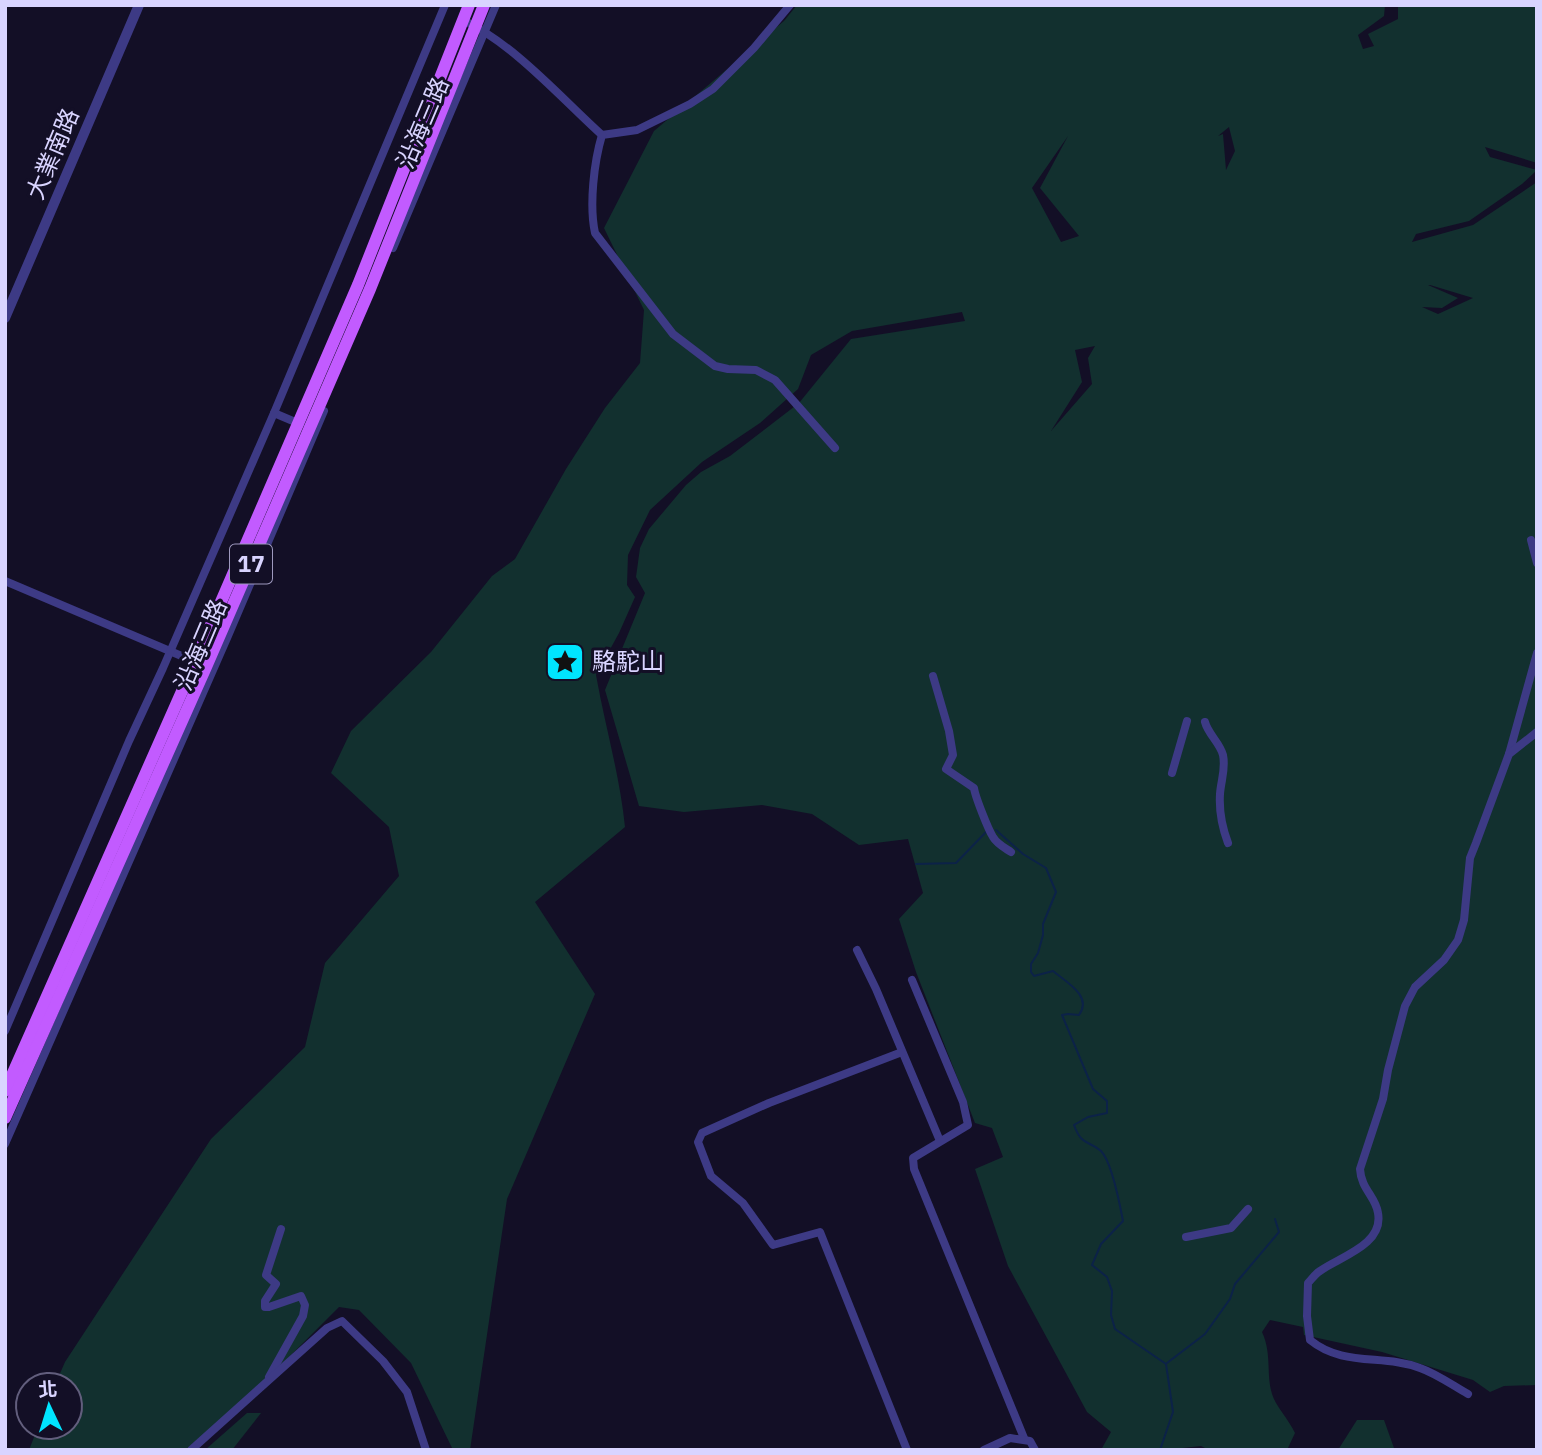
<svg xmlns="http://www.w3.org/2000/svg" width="1542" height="1455" viewBox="0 0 1542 1455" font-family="'IBM Plex Sans','Noto Sans TC',sans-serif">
<rect width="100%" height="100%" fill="#130f26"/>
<g fill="#12302f" fill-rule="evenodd">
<path d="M797,5H1385L1384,16L1358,35L1363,49L1374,46L1368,34L1398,19V5H1537V163L1485,147L1490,157L1537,170L1522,184L1469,221L1416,234L1412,242L1473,225L1537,182V1385L1504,1386L1490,1392L1473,1380L1382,1352L1304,1335L1303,1327L1270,1320L1262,1332C1272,1354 1266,1373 1272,1394C1275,1405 1289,1420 1295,1433L1287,1450H1209L1201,1446L1164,1450H1101L1111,1432L1087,1412L1008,1266L975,1169L1003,1157L992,1128L975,1123L916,972L899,919L923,893L908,839L859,845L812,814L762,805L684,812L639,806L605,690L645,593L636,577L640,548L649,529L686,485L701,472L730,456L799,403L851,339L965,321L962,312L852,331L811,355L798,389L760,423L702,462L650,510L628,555L627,585L635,597L619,633L596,675C605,726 620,776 625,827L535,902L595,994L507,1199L470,1450H453L411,1363L359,1310L339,1307L255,1391L185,1450H29L38,1427H70V1385H55L65,1362L211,1139L305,1047L325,963L399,876L389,827L331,773L351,731L431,652L492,576L515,559L566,469L605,408L640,363L644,310L604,228L654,131L784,21ZM1229,127L1235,151L1226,170L1223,134L1218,136ZM1068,136L1040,188L1079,236L1061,242L1032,188ZM1428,285H1430L1473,298L1438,314L1422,307L1442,308L1458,298ZM1095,346L1088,358L1092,384L1051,431L1082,382L1075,350Z"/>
<path d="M247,1413H261L232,1450H205Z"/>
<path d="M1357,1420H1384L1394,1448L1390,1450H1338Z"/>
</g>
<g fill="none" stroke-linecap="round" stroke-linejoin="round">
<g stroke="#0c2248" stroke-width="2">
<path d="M996,830L1023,854L1046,868L1056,892L1043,924V935L1038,953L1031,964V972L1034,976L1053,971C1066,982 1093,996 1079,1015L1068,1014L1062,1015L1093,1089L1107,1101V1113L1088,1117L1074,1125C1082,1147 1089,1140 1101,1151C1111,1161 1120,1205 1123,1221L1101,1244L1092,1265L1107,1277L1112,1291L1111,1315L1115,1329L1166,1364L1173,1412L1160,1450"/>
<path d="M916,864L956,863L986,832"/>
<path d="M1167,1363L1205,1334L1230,1299L1235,1284L1279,1232L1275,1219"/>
</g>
<g stroke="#3d3a85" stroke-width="8">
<path d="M790,5L754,48L713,89L690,104L637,130L602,135C594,162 589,205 595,233L673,334L715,366L728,369L756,370L775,380L835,448"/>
<path d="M463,20C515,45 559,96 602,135"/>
<path d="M393,248L496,5"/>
<path d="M274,413L300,424"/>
<path d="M1531,540L1537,563"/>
<path d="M5,581L198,663"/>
<path d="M933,676L949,731L953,755L946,769L974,788C975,796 988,829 993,837C997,844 1005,848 1011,852"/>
<path d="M1205,722C1208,734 1220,743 1223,755C1226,769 1221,780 1220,794C1219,810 1222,827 1228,843"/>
<path d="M1509,754L1537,653"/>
<path d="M1172,773L1187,721"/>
<path d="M857,950L876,989L940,1141"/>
<path d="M912,980L963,1102L968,1125L913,1158L914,1169L1024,1438"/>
<path d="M5,1031L129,741L163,668L274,413L445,5"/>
<path d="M902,1052L769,1103L702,1133L698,1142L711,1176L743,1203L773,1245L820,1232L907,1450"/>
<path d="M5,1144L228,636L324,411"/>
<path d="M1186,1237L1231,1228L1248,1209"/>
<path d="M269,1377L303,1316L305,1305L301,1296L269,1307H265V1301L276,1284L266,1275L281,1229"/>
<path d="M1468,1394C1452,1385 1437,1374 1420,1368C1383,1354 1343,1367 1310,1340L1307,1316L1308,1283C1312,1279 1315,1274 1320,1271C1339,1257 1384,1245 1378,1213C1376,1197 1361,1189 1360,1169L1383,1099L1388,1070L1405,1006L1415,987L1444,960L1458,940L1464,920L1470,858L1476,843L1509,754L1537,732"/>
<path d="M191,1450L327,1328L342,1321L383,1361L407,1392L426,1450"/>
<path d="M984,1450L1010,1438L1030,1441L1035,1450"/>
</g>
<path stroke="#3d3a85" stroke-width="10" d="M5,318L139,5"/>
<g stroke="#c25bff" stroke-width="12">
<path d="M5,1091L195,662L358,285L469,5"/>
<path d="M5,1118L206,667L370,289L484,5"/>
</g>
</g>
<defs>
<g id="sight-square" transform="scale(2.0125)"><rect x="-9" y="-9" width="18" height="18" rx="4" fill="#00e5ff" stroke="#130f26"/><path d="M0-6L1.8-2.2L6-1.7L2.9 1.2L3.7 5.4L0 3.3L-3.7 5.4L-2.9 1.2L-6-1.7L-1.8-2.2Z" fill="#111"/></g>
</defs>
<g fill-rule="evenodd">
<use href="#sight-square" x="565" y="662"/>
</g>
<g text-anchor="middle" stroke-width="6" stroke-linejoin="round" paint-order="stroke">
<rect fill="#130f26" stroke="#9e99be" stroke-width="2" x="230" y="544.5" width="42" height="39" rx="5"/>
<g font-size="23" font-weight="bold" fill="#d9d4ff">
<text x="251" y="572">17</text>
</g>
<g font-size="24" fill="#d9d4ff" stroke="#130f26">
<text transform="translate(423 123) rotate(-67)" y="8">沿海三路</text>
<text transform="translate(53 154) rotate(-67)" y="8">大業南路</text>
<text transform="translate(201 645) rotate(-67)" y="8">沿海三路</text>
</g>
<g font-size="24" fill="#d9d4ff" stroke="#130f26" text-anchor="start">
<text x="592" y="670">駱駝山</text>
</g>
</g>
<rect width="1542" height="1455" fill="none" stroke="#d9d4ff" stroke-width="14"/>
<g transform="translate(49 1406) rotate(356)"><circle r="33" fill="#130f26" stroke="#625e7d" stroke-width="2"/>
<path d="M0-5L12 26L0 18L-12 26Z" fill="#00e5ff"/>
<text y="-10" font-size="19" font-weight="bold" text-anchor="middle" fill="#d9d4ff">北</text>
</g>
</svg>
